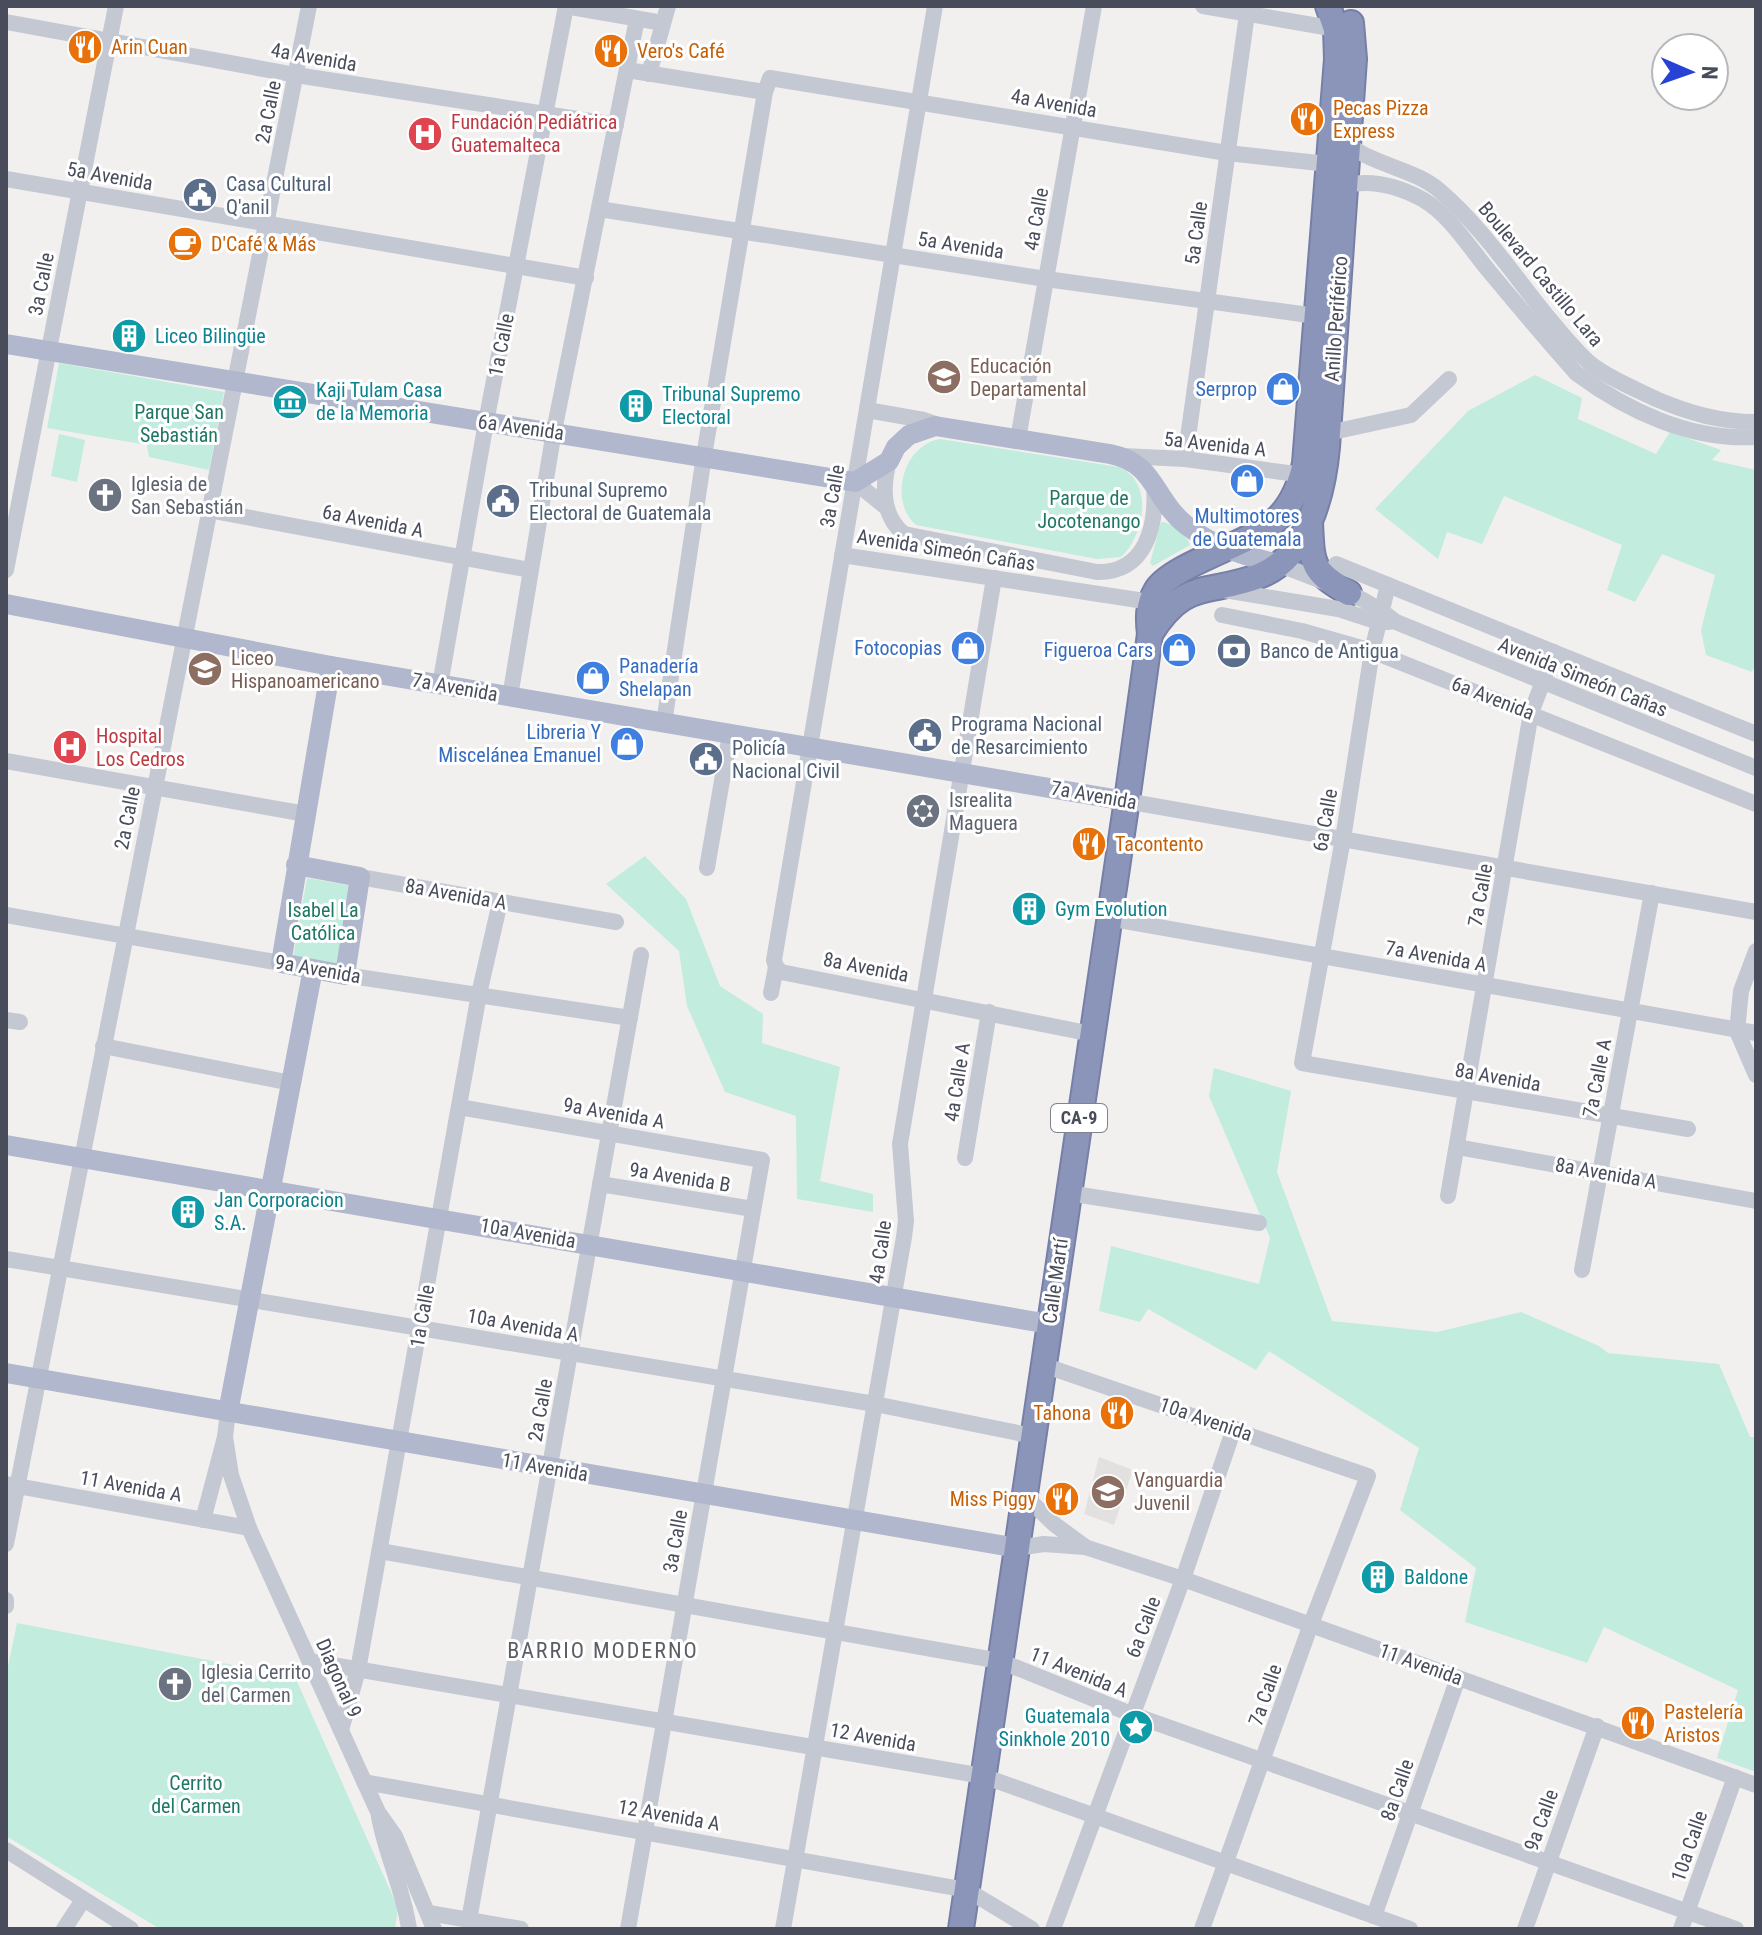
<svg xmlns="http://www.w3.org/2000/svg" width="1762" height="1935" viewBox="0 0 1762 1935" font-family="'Roboto Condensed',sans-serif">
<rect width="100%" height="100%" fill="#f2f0ef"/>
<path fill="#e3e1e0" d="M1099,1457L1133,1470L1114,1525L1084,1514Z"/>
<g fill="#c1ecde">
<path d="M59,363L224,392L209,470L149,457L147,445L47,428Z"/>
<path d="M1535,375L1582,398L1578,419L1656,454L1670,432L1721,450L1712,460L1756,470V663L1752,672L1706,655L1701,630L1715,575L1662,554L1635,602L1607,590L1622,545L1504,496L1482,544L1447,532L1438,559L1375,509L1468,411Z"/>
<path d="M59,434L85,440L77,482L51,476Z"/>
<path d="M940,439L1119,467C1154,482 1145,535 1121,557L1097,559L916,525C888,501 903,445 940,439Z"/>
<path d="M1161,522C1171,522 1187,535 1190,545L1153,566L1150,563Z"/>
<path d="M645,856L686,899L720,986L763,1014L762,1043L840,1067L820,1181L873,1194V1212L797,1199L796,1116L725,1092L687,1006L679,951L606,884Z"/>
<path d="M307,878L353,886L339,965L293,957Z"/>
<path d="M1214,1068L1291,1091L1277,1172L1332,1321L1437,1332L1521,1312L1599,1346L1608,1353L1719,1364L1750,1437H1756V1772L1717,1758L1738,1690L1604,1627L1587,1663L1465,1622L1476,1568L1400,1510L1419,1448L1269,1351L1256,1370L1148,1309L1140,1322L1099,1311L1111,1246L1259,1284L1270,1238L1209,1096Z"/>
<path d="M17,1623L295,1677L398,1908L395,1929H160L6,1836V1676Z"/>
</g>
<g fill="none" stroke-linecap="round" stroke-linejoin="round">
<g stroke="#767fa6" stroke-width="28">
<g id="highway">
<path d="M1310,522C1312,565 1311,571 1349,593"/>
<path d="M1150,634C1185,578 1206,596 1259,576C1307,558 1323,493 1327,447L1354,59L1351,23"/>
<path d="M961,1929L1129,786L1150,634C1148,618 1148,605 1156,591C1169,567 1244,545 1269,526C1289,511 1300,487 1305,463L1337,59L1336,29L1328,6"/>
</g>
</g>
<g stroke="#c4c8d3" stroke-width="16">
<path d="M565,6L663,23"/>
<path d="M1203,6L1336,29"/>
<path d="M6,22L296,75L616,125"/>
<path d="M627,70L765,92"/>
<path d="M649,74L668,6"/>
<path d="M1349,145C1376,166 1415,169 1440,191C1481,226 1513,274 1547,316C1561,332 1575,351 1592,365C1612,380 1634,388 1656,399C1689,413 1720,422 1756,422"/>
<path d="M6,179L586,278"/>
<path d="M1346,185C1373,179 1398,186 1422,199C1449,214 1469,247 1489,271C1517,305 1546,339 1576,373C1627,411 1691,441 1756,437"/>
<path d="M599,209L1046,279L1316,316"/>
<path d="M867,410L924,420L941,426"/>
<path d="M1328,433L1411,415L1449,379"/>
<path d="M1018,439L1094,6"/>
<path d="M1123,456L1185,459L1303,475"/>
<path d="M1185,459L1247,14"/>
<path d="M889,461C882,487 882,516 904,534L1097,572C1146,573 1157,526 1154,485"/>
<path d="M855,482L887,508"/>
<path d="M208,510L530,570"/>
<path d="M842,555L1138,600"/>
<path d="M1278,564C1318,580 1363,594 1396,622L1756,768"/>
<path d="M1336,564L1756,734"/>
<path d="M6,570L116,6"/>
<path d="M1388,585L1372,651L1343,839L1302,1063L1688,1129"/>
<path d="M1224,590L1338,609L1378,622H1389"/>
<path d="M1222,615L1302,631L1372,651L1756,804"/>
<path d="M440,685L486,422L566,6"/>
<path d="M510,697L554,431L637,19"/>
<path d="M664,723L704,456L765,92L770,78L1227,153L1328,164"/>
<path d="M6,761L306,814"/>
<path d="M1126,801L1756,912"/>
<path d="M707,868L730,734"/>
<path d="M360,877L616,922"/>
<path d="M6,915L281,963"/>
<path d="M1108,918L1756,1033"/>
<path d="M1756,951L1741,991L1737,1031L1756,1075"/>
<path d="M776,967L781,972L1092,1034"/>
<path d="M345,975L630,1018"/>
<path d="M771,993L776,967L774,960L935,6"/>
<path d="M6,1020L20,1022"/>
<path d="M103,1046L291,1083"/>
<path d="M459,1107L762,1160L628,1929"/>
<path d="M1457,1147L1756,1201"/>
<path d="M965,1158L989,1012"/>
<path d="M600,1184L753,1209"/>
<path d="M1068,1193L1259,1223"/>
<path d="M1448,1196L1531,713L1554,652"/>
<path d="M6,1259L875,1404L1033,1436"/>
<path d="M1582,1270L1652,893"/>
<path d="M1043,1365L1368,1476L1311,1624L1202,1929"/>
<path d="M225,1437L231,1475L249,1528L378,1812L395,1836L434,1929"/>
<path d="M6,1484L249,1528"/>
<path d="M1024,1495L1054,1524L1084,1546"/>
<path d="M203,1520L225,1437L228,1412"/>
<path d="M6,1544L309,6"/>
<path d="M1017,1548L1044,1544L1085,1547L1183,1579L1756,1785"/>
<path d="M380,1551L1000,1661L1131,1714L1736,1929"/>
<path d="M6,1600V1606"/>
<path d="M309,1661L983,1776L1410,1929"/>
<path d="M341,1730L358,1670L479,994L500,902"/>
<path d="M364,1782L967,1890L1032,1929"/>
<path d="M379,1817C386,1855 404,1891 409,1929"/>
<path d="M6,1850L131,1929"/>
<path d="M429,1913L521,1929"/>
<path d="M1374,1916L1458,1678"/>
<path d="M469,1920L641,955"/>
<path d="M64,1929L83,1900"/>
<path d="M783,1929L904,1237L906,1221L900,1144L994,578"/>
<path d="M1053,1929L1183,1579L1234,1428"/>
<path d="M1525,1929L1597,1726"/>
<path d="M1681,1929L1735,1777"/>
</g>
<g stroke="#b1b7cc" stroke-width="20">
<path d="M6,344L855,482L889,461L896,447L909,435L935,426L1110,454C1156,463 1153,499 1186,525C1216,548 1242,555 1278,564"/>
<path d="M6,604L331,666L1126,801"/>
<path d="M296,865L360,877L345,975L281,963L331,666"/>
<path d="M6,1145L1049,1324"/>
<path d="M6,1373L1017,1548"/>
<path d="M228,1412L313,969"/>
</g>
<use href="#highway" stroke="#8b95ba" stroke-width="24"/>
</g>
<defs>
<g id="restaurant-disc" transform="scale(1.8)"><circle r="9.5" fill="#e8710a" stroke="#fff"/><path d="M-5-6h1v4h1v-4h1v4h1v-4h1v5L-1.5 .5V6h-2V.5L-5-1ZM5-6V6H3V1.5H1.5Q1.5-4 5-6Z" fill="#fff"/></g>
<g id="hospital-disc" transform="scale(1.8)"><circle r="9.5" fill="#e0444e" stroke="#fff"/><path d="M-5-5h3v3.5h4V-5h3V5h-3V1.5h-4V5h-3Z" fill="#fff"/></g>
<g id="civic-disc" transform="scale(1.8)"><circle r="9.5" fill="#5c6f8a" stroke="#fff"/><path d="M-.6-6.5H3V-4.5H.6V-3L4-1V1h2V6H-6V1h2V-1L-.6-3ZM-1.2 2.5V6h2.4V2.5Z" fill="#fff"/></g>
<g id="cafe-disc" transform="scale(1.8)"><circle r="9.5" fill="#e8710a" stroke="#fff"/><path d="M-5.5-4.5H6V0H3Q3 3.5 0 3.5H-2.5Q-5.5 3.5-5.5 0ZM3-3.2v2h1.7v-2ZM-6 4.5H4V6H-6Z" fill="#fff"/></g>
<g id="building-disc" transform="scale(1.8)"><circle r="9.5" fill="#0f9aa8" stroke="#fff"/><path d="M-4-6H4V6H1V3H-1V6H-4ZM-2.5-4.3h1.7v1.8h-1.7ZM.8-4.3h1.7v1.8H.8ZM-2.5-1h1.7V.8h-1.7ZM.8-1h1.7V.8H.8Z" fill="#fff"/></g>
<g id="school-disc" transform="scale(1.8)"><circle r="9.5" fill="#8d6e63" stroke="#fff"/><path d="M0-5L7-2L0 1L-7-2ZM-4 1L0 2.5L4 1V4Q0 6-4 4Z" fill="#fff"/></g>
<g id="shop-disc" transform="scale(1.8)"><circle r="9.5" fill="#3f7fe0" stroke="#fff"/><path d="M-5-2.5h2.3a2.7 3.5 0 0 1 5.4 0H5L5.5 6h-11ZM-1.5-2.5h3a1.5 2.3 0 0 0-3 0Z" fill="#fff"/></g>
<g id="museum-disc" transform="scale(1.8)"><circle r="9.5" fill="#0f9aa8" stroke="#fff"/><path d="M0-6L6-3V-2H-6V-3ZM-5-1h2V3h-2ZM-1-1h2V3h-2ZM3-1h2V3H3ZM-6 4H6V6H-6Z" fill="#fff"/></g>
<g id="church-disc" transform="scale(1.8)"><circle r="9.5" fill="#6b7280" stroke="#fff"/><path d="M-1.2-6h2.4v3.5h3.3v2.4h-3.3V6h-2.4V-.1h-3.3v-2.4h3.3Z" fill="#fff"/></g>
<g id="bank-disc" transform="scale(1.8)"><circle r="9.5" fill="#5c6f8a" stroke="#fff"/><path d="M-6-4H6V4H-6ZM0-2.3a2.3 2.3 0 1 0 0 4.6a2.3 2.3 0 1 0 0-4.6Z" fill="#fff"/></g>
<g id="synagogue-disc" transform="scale(1.8)"><circle r="9.5" fill="#6b7280" stroke="#fff"/><path d="M0-6.5L5.6 3.2H-5.6ZM0 6.5L5.6-3.2H-5.6Z" fill="#fff"/></g>
<g id="sight-disc" transform="scale(1.8)"><circle r="9.5" fill="#0f9aa8" stroke="#fff"/><path d="M0-6L1.8-2.2L6-1.7L2.9 1.2L3.7 5.4L0 3.3L-3.7 5.4L-2.9 1.2L-6-1.7L-1.8-2.2Z" fill="#fff"/></g>
</defs>
<g fill-rule="evenodd">
<use href="#restaurant-disc" x="85" y="47"/>
<use href="#restaurant-disc" x="611" y="51"/>
<use href="#restaurant-disc" x="1307" y="119"/>
<use href="#hospital-disc" x="425" y="134"/>
<use href="#civic-disc" x="200" y="195"/>
<use href="#cafe-disc" x="185" y="244"/>
<use href="#building-disc" x="129" y="336"/>
<use href="#school-disc" x="944" y="377"/>
<use href="#shop-disc" x="1283" y="389"/>
<use href="#museum-disc" x="290" y="402"/>
<use href="#building-disc" x="636" y="406"/>
<use href="#shop-disc" x="1247" y="481"/>
<use href="#church-disc" x="105" y="495"/>
<use href="#civic-disc" x="503" y="501"/>
<use href="#shop-disc" x="968" y="648"/>
<use href="#shop-disc" x="1179" y="650"/>
<use href="#bank-disc" x="1234" y="651"/>
<use href="#school-disc" x="205" y="669"/>
<use href="#shop-disc" x="593" y="678"/>
<use href="#civic-disc" x="925" y="735"/>
<use href="#shop-disc" x="627" y="744"/>
<use href="#hospital-disc" x="70" y="747"/>
<use href="#civic-disc" x="706" y="759"/>
<use href="#synagogue-disc" x="923" y="811"/>
<use href="#restaurant-disc" x="1089" y="844"/>
<use href="#building-disc" x="1029" y="909"/>
<use href="#building-disc" x="188" y="1212"/>
<use href="#restaurant-disc" x="1117" y="1413"/>
<use href="#school-disc" x="1108" y="1492"/>
<use href="#restaurant-disc" x="1062" y="1499"/>
<use href="#building-disc" x="1378" y="1577"/>
<use href="#church-disc" x="175" y="1684"/>
<use href="#restaurant-disc" x="1638" y="1723"/>
<use href="#sight-disc" x="1136" y="1727"/>
</g>
<g text-anchor="middle" stroke-width="6" stroke-linejoin="round" paint-order="stroke">
<rect fill="#fff" stroke="#80828c" stroke-width="2" x="1051" y="1104" width="56" height="28" rx="6"/>
<g font-size="18" font-weight="bold" fill="#494d5b">
<text x="1079" y="1124">CA-9</text>
</g>
<g font-size="20" fill="#c56008" stroke="#fff" text-anchor="start">
<text x="111" y="54">Arin Cuan</text>
<text x="637" y="58">Vero's Café</text>
<text x="1333" y="115">Pecas Pizza<tspan x="1333" dy="23">Express</tspan></text>
<text x="211" y="251">D'Café &amp; Más</text>
<text x="1115" y="851">Tacontento</text>
<text x="1091" y="1420" text-anchor="end">Tahona</text>
<text x="1036" y="1506" text-anchor="end">Miss Piggy</text>
<text x="1664" y="1719">Pastelería<tspan x="1664" dy="23">Aristos</tspan></text>
</g>
<g font-size="20" fill="#494d5b" stroke="#fff">
<text transform="translate(314 57) rotate(10)" y="7">4a Avenida</text>
<text transform="translate(1054 103) rotate(10)" y="7">4a Avenida</text>
<text transform="translate(268 112) rotate(-79)" y="7">2a Calle</text>
<text transform="translate(110 176) rotate(10)" y="7">5a Avenida</text>
<text transform="translate(1036 219) rotate(-80)" y="7">4a Calle</text>
<text transform="translate(1196 233) rotate(-82)" y="7">5a Calle</text>
<text transform="translate(961 245) rotate(9)" y="7">5a Avenida</text>
<text transform="translate(1541 274) rotate(50)" y="7">Boulevard Castillo Lara</text>
<text transform="translate(41 284) rotate(-79)" y="7">3a Calle</text>
<text transform="translate(1336 319) rotate(-86)" y="7">Anillo Periférico</text>
<text transform="translate(501 345) rotate(-79)" y="7">1a Calle</text>
<text transform="translate(521 427) rotate(8)" y="7">6a Avenida</text>
<text transform="translate(1215 444) rotate(6)" y="7">5a Avenida A</text>
<text transform="translate(832 496) rotate(-80)" y="7">3a Calle</text>
<text transform="translate(373 521) rotate(11)" y="7">6a Avenida A</text>
<text transform="translate(946 550) rotate(9)" y="7">Avenida Simeón Cañas</text>
<text transform="translate(1583 677) rotate(22)" y="7">Avenida Simeón Cañas</text>
<text transform="translate(455 687) rotate(10)" y="7">7a Avenida</text>
<text transform="translate(1493 698) rotate(21)" y="7">6a Avenida</text>
<text transform="translate(1094 795) rotate(10)" y="7">7a Avenida</text>
<text transform="translate(127 818) rotate(-79)" y="7">2a Calle</text>
<text transform="translate(1325 820) rotate(-80)" y="7">6a Calle</text>
<text transform="translate(456 894) rotate(10)" y="7">8a Avenida A</text>
<text transform="translate(1480 895) rotate(-80)" y="7">7a Calle</text>
<text transform="translate(1436 956) rotate(10)" y="7">7a Avenida A</text>
<text transform="translate(866 967) rotate(11)" y="7">8a Avenida</text>
<text transform="translate(318 969) rotate(10)" y="7">9a Avenida</text>
<text transform="translate(1498 1077) rotate(10)" y="7">8a Avenida</text>
<text transform="translate(1597 1078) rotate(-79)" y="7">7a Calle A</text>
<text transform="translate(957 1082) rotate(-81)" y="7">4a Calle A</text>
<text transform="translate(614 1113) rotate(10)" y="7">9a Avenida A</text>
<text transform="translate(1606 1173) rotate(10)" y="7">8a Avenida A</text>
<text transform="translate(680 1177) rotate(9)" y="7">9a Avenida B</text>
<text transform="translate(528 1233) rotate(10)" y="7">10a Avenida</text>
<text transform="translate(880 1252) rotate(-82)" y="7">4a Calle</text>
<text transform="translate(1055 1281) rotate(-82)" y="7">Calle Martí</text>
<text transform="translate(422 1316) rotate(-80)" y="7">1a Calle</text>
<text transform="translate(523 1325) rotate(10)" y="7">10a Avenida A</text>
<text transform="translate(540 1410) rotate(-80)" y="7">2a Calle</text>
<text transform="translate(1206 1419) rotate(19)" y="7">10a Avenida</text>
<text transform="translate(545 1467) rotate(10)" y="7">11 Avenida</text>
<text transform="translate(131 1486) rotate(10)" y="7">11 Avenida A</text>
<text transform="translate(675 1541) rotate(-80)" y="7">3a Calle</text>
<text transform="translate(1143 1627) rotate(-69)" y="7">6a Calle</text>
<text transform="translate(1421 1664) rotate(20)" y="7">11 Avenida</text>
<text transform="translate(1079 1672) rotate(22)" y="7">11 Avenida A</text>
<text transform="translate(339 1678) rotate(66)" y="7">Diagonal 9</text>
<text transform="translate(1265 1695) rotate(-71)" y="7">7a Calle</text>
<text transform="translate(873 1737) rotate(10)" y="7">12 Avenida</text>
<text transform="translate(1397 1790) rotate(-71)" y="7">8a Calle</text>
<text transform="translate(669 1815) rotate(10)" y="7">12 Avenida A</text>
<text transform="translate(1541 1820) rotate(-70)" y="7">9a Calle</text>
<text transform="translate(1689 1846) rotate(-71)" y="7">10a Calle</text>
</g>
<g font-size="20" fill="#be3a42" stroke="#fff" text-anchor="start">
<text x="451" y="129">Fundación Pediátrica<tspan x="451" dy="23">Guatemalteca</tspan></text>
<text x="96" y="743">Hospital<tspan x="96" dy="23">Los Cedros</tspan></text>
</g>
<g font-size="20" fill="#4e5e75" stroke="#fff" text-anchor="start">
<text x="226" y="191">Casa Cultural<tspan x="226" dy="23">Q'anil</tspan></text>
<text x="529" y="497">Tribunal Supremo<tspan x="529" dy="23">Electoral de Guatemala</tspan></text>
<text x="1260" y="658">Banco de Antigua</text>
<text x="951" y="731">Programa Nacional<tspan x="951" dy="23">de Resarcimiento</tspan></text>
<text x="732" y="755">Policía<tspan x="732" dy="23">Nacional Civil</tspan></text>
</g>
<g font-size="20" fill="#0d838f" stroke="#fff" text-anchor="start">
<text x="155" y="343">Liceo Bilingüe</text>
<text x="316" y="397">Kaji Tulam Casa<tspan x="316" dy="23">de la Memoria</tspan></text>
<text x="662" y="401">Tribunal Supremo<tspan x="662" dy="23">Electoral</tspan></text>
<text x="1055" y="916">Gym Evolution</text>
<text x="214" y="1207">Jan Corporacion<tspan x="214" dy="23">S.A.</tspan></text>
<text x="1404" y="1584">Baldone</text>
<text x="1110" y="1723" text-anchor="end">Guatemala<tspan x="1110" dy="23">Sinkhole 2010</tspan></text>
</g>
<g font-size="20" fill="#785e54" stroke="#fff" text-anchor="start">
<text x="970" y="373">Educación<tspan x="970" dy="23">Departamental</tspan></text>
<text x="231" y="665">Liceo<tspan x="231" dy="23">Hispanoamericano</tspan></text>
<text x="1134" y="1487">Vanguardia<tspan x="1134" dy="23">Juvenil</tspan></text>
</g>
<g font-size="20" fill="#366cbe" stroke="#fff" text-anchor="end">
<text x="1257" y="396">Serprop</text>
<text x="1247" y="523" text-anchor="middle">Multimotores<tspan x="1247" dy="23">de Guatemala</tspan></text>
<text x="942" y="655">Fotocopias</text>
<text x="1153" y="657">Figueroa Cars</text>
<text x="619" y="673" text-anchor="start">Panadería<tspan x="619" dy="23">Shelapan</tspan></text>
<text x="601" y="739">Libreria Y<tspan x="601" dy="23">Miscelánea Emanuel</tspan></text>
</g>
<g font-size="20" fill="#1f7864" stroke="#fff">
<text x="179" y="419">Parque San<tspan x="179" dy="23">Sebastián</tspan></text>
<text x="1089" y="505">Parque de<tspan x="1089" dy="23">Jocotenango</tspan></text>
<text x="323" y="917">Isabel La<tspan x="323" dy="23">Católica</tspan></text>
<text x="196" y="1790">Cerrito<tspan x="196" dy="23">del Carmen</tspan></text>
</g>
<g font-size="20" fill="#5b616d" stroke="#fff" text-anchor="start">
<text x="131" y="491">Iglesia de<tspan x="131" dy="23">San Sebastián</tspan></text>
<text x="949" y="807">Isrealita<tspan x="949" dy="23">Maguera</tspan></text>
<text x="201" y="1679">Iglesia Cerrito<tspan x="201" dy="23">del Carmen</tspan></text>
</g>
<g font-size="22" letter-spacing="2" fill="#5c5e64" stroke="#fff">
<text x="603" y="1658">BARRIO MODERNO</text>
</g>
</g>
<rect width="1762" height="1935" fill="none" stroke="#494d5b" stroke-width="16"/>
<g transform="translate(1690 72) rotate(92)"><circle r="38" fill="#ffffff" stroke="#b6b8bd" stroke-width="2"/>
<path d="M0-6L14 30L0 20L-14 30Z" fill="#2742d4"/>
<text y="-12" font-size="22" font-weight="bold" text-anchor="middle" fill="#494d5b">N</text>
</g>
</svg>
